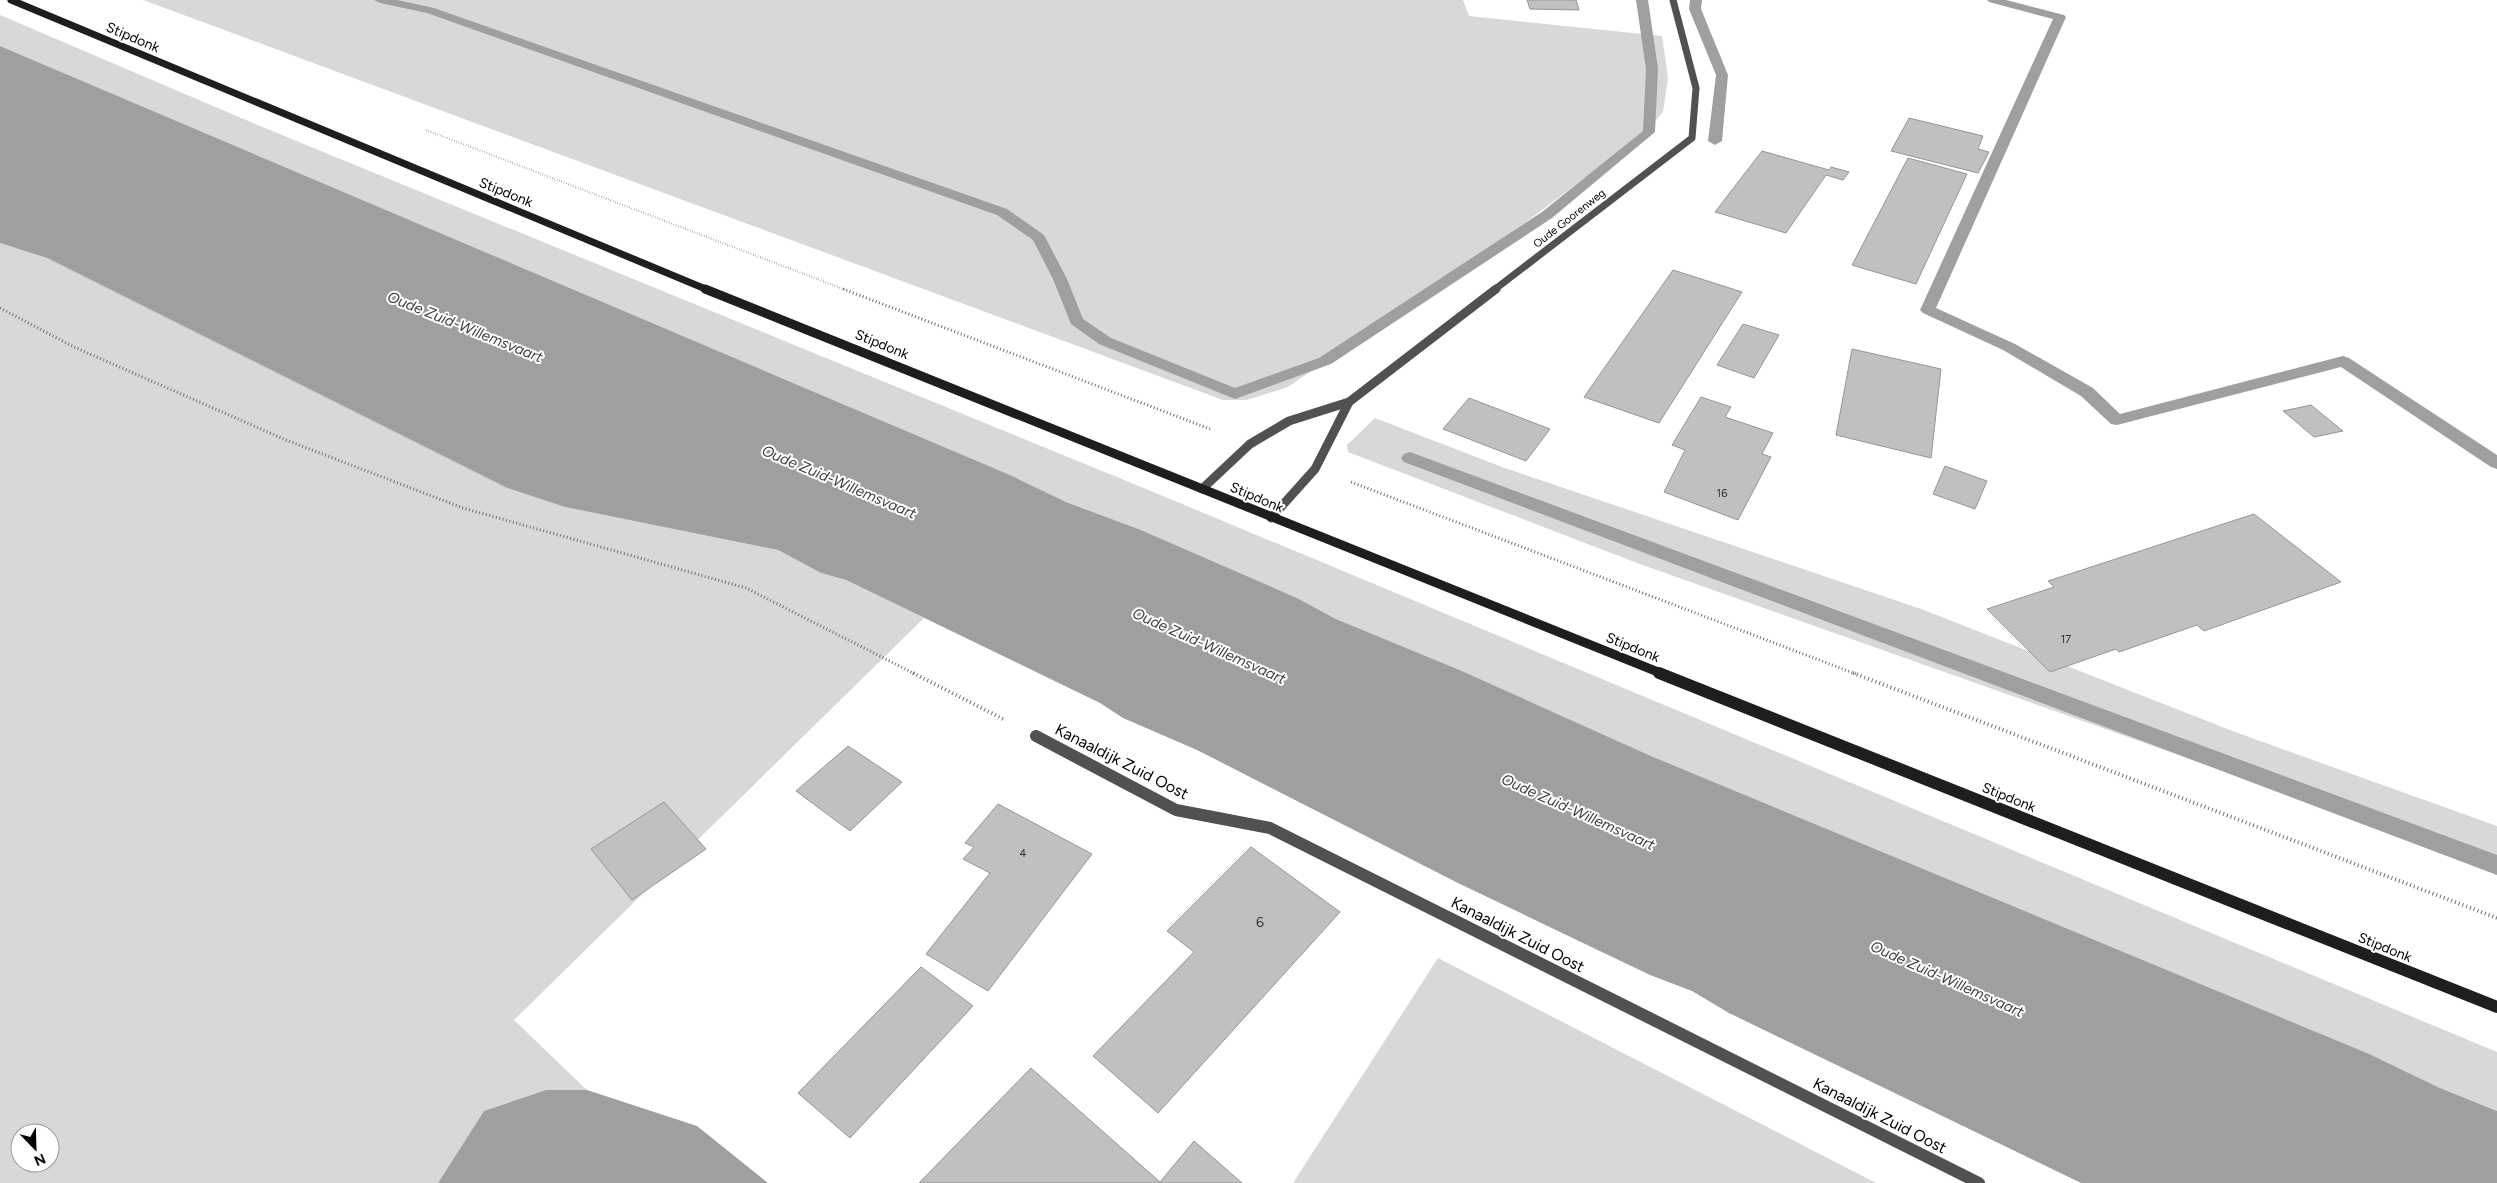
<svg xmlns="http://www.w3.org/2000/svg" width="2497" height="1183" viewBox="0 0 2497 1183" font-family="Figtree,sans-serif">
<rect width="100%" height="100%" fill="#fff"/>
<g fill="#d8d8d8" fill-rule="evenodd">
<path d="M143,0H1463L1469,16L1662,36L1668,78L1663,112L1647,131L1526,222L1288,387L1247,400H1223Z"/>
<path d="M0,15L260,126L1151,491L2497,1052V1111L2440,1088L2367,1053L1651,756L1462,671L1336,619L1297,598L1141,530L1066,502L1010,475L0,46Z"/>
<path d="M0,243L47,258L507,488L565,507L778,550L821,573L846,580L924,618L514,1020L587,1090H546L484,1111L438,1183H0ZM20,1133H50V1163H20Z"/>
<path d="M1375,418L1502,467L1924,610L2235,732L2497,826V868L1637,563L1348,452L1347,445Z"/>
<path d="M1438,958L1845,1167L1876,1183H1293Z"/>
</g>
<g fill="#9f9f9f">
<path d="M0,46L1010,475L1066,502L1141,530L1297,598L1336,619L1462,671L1651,756L2367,1053L2440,1088L2497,1111V1183H2081L1729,1013L1692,991L1650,975L1458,883L1197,750L1123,718L1100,703L846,580L821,573L778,550L565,507L507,488L47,258L0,243Z"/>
<path d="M546,1090H587L697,1126L768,1183H438L484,1111Z"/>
</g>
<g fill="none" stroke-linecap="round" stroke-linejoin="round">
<g fill="#9f9f9f" fill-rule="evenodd">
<path d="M374,0H397L434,8L1007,209L1044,235L1067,279L1083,319L1111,338L1235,388L1319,358L1542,212L1643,131L1646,69L1636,0H1648L1658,69L1655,132L1552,218L1331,364L1235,399L1099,344L1071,324L1053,279L1033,240L997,215L427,13L380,3Z"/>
<path d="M1690,0H1702L1701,9L1728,75L1722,141L1715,145L1708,141L1716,75L1689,9Z"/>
<path d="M1987,0H2006L2064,15L2066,17L1936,308L2015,344L2093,388L2120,414L2343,356L2349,358L2497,455V469L2491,467L2341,367L2117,425L2111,424L2081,396L2003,350L1923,313L1920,310L2053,19L1989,2Z"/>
<path d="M1410,452L2497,855V875L1404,462L1401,458L1404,454Z"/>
</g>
</g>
<g fill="#c0c0c0" stroke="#959595">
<path d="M1527,0H1576L1579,10L1530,9Z"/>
<path d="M1909,118L1983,136L1978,149L1989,152L1978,173L1891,151Z"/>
<path d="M1762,151L1829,170L1831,167L1849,172L1843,180L1826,175L1786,233L1715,212Z"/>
<path d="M1908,158L1967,174L1916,284L1852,265Z"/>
<path d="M1673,270L1742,292L1659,423L1584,397Z"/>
<path d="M1743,324L1779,335L1754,378L1717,365Z"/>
<path d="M1852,349L1941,369L1931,458L1836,435Z"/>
<path d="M1701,397L1731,407L1725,417L1773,433L1762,454L1771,457L1738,520L1664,492L1685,450L1672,445Z"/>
<path d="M1469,398L1550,429L1526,461L1443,429Z"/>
<path d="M2311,405L2343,431L2314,437L2283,411Z"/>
<path d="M1945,466L1987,481L1975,509L1933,494Z"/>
<path d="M2254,514L2341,582L2204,631L2197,625L2119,652L2116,649L2050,672L1987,609L2054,587L2048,581Z"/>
<path d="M848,746L902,782L850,831L796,791Z"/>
<path d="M664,802L706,849L632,900L591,849Z"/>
<path d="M998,804L1092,854L988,991L926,954L990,873L963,859L974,847L965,843Z"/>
<path d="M1251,847L1340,912L1158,1113L1093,1056L1194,952L1167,931Z"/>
<path d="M921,967L973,1006L850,1138L798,1093Z"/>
<path d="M1031,1068L1160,1182L1194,1141L1242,1183H919Z"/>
</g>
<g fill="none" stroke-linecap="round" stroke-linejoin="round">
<path stroke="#737373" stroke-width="2" stroke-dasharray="0.5 2" stroke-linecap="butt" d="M426,130L846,290"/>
<g stroke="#737373" stroke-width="3" stroke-dasharray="1 2.5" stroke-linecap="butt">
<path d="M843,289L1210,429"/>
<path d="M0,308L74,347L286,440L463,508L746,588L915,674"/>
<path d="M1351,482L1856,674"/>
</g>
<g stroke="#737373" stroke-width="4" stroke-dasharray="1 3" stroke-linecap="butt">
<path d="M913,673L1003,719"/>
<path d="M1853,673L2497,918"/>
</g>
<path stroke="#515151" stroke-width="7" d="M1494,290L1692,138L1696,88L1673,0"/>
<g stroke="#515151" stroke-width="9">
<path d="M1202,489L1250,444L1289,421L1349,402L1496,289"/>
<path d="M1271,518L1315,469L1349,402"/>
</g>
<path stroke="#515151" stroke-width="12" d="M1036,736L1176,810L1270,828L1979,1183"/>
<path stroke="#1e1e1e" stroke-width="7" d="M11,0L708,290"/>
<path stroke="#1e1e1e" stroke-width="9" d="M705,289L1663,674"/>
<path stroke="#1e1e1e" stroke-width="12" d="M1659,673L2497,1007"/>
</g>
<g text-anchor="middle" stroke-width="4" stroke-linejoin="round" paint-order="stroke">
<g font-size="11" fill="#000" stroke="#fff">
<text transform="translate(1569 218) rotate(-38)" y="4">Oude Goorenweg</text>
</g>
<g font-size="11" fill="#303030">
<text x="1722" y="497">16</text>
<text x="2066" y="643">17</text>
<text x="1023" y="857">4</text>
</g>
<g font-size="14" fill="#000" stroke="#fff">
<text transform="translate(133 37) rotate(23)" y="5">Stipdonk</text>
<text transform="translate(506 192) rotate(22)" y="5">Stipdonk</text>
<text transform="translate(882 344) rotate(22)" y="5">Stipdonk</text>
<text transform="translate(1257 497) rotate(23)" y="5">Stipdonk</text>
<text transform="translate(1633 647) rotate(22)" y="5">Stipdonk</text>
<text transform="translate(2009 797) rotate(22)" y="5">Stipdonk</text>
<text transform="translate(2385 947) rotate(22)" y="5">Stipdonk</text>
</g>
<g font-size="14" fill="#303030">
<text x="1260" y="927">6</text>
</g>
<g font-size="15" font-style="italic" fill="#404040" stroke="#fff">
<text transform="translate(465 327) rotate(22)" y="5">Oude Zuid-Willemsvaart</text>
<text transform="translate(839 482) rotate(23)" y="5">Oude Zuid-Willemsvaart</text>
<text transform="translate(1209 646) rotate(24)" y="5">Oude Zuid-Willemsvaart</text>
<text transform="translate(1578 812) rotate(24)" y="5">Oude Zuid-Willemsvaart</text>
<text transform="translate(1947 979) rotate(24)" y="5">Oude Zuid-Willemsvaart</text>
</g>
<g font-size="16" fill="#000" stroke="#fff">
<text transform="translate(1122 761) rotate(27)" y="6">Kanaaldijk Zuid Oost</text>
<text transform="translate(1518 934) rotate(27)" y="6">Kanaaldijk Zuid Oost</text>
<text transform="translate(1880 1115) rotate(27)" y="6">Kanaaldijk Zuid Oost</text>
</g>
</g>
<g transform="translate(35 1148) rotate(157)"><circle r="24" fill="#ffffff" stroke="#999999"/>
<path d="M0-4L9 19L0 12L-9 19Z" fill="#000000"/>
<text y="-8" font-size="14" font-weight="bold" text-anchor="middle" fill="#000000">N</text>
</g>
</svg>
